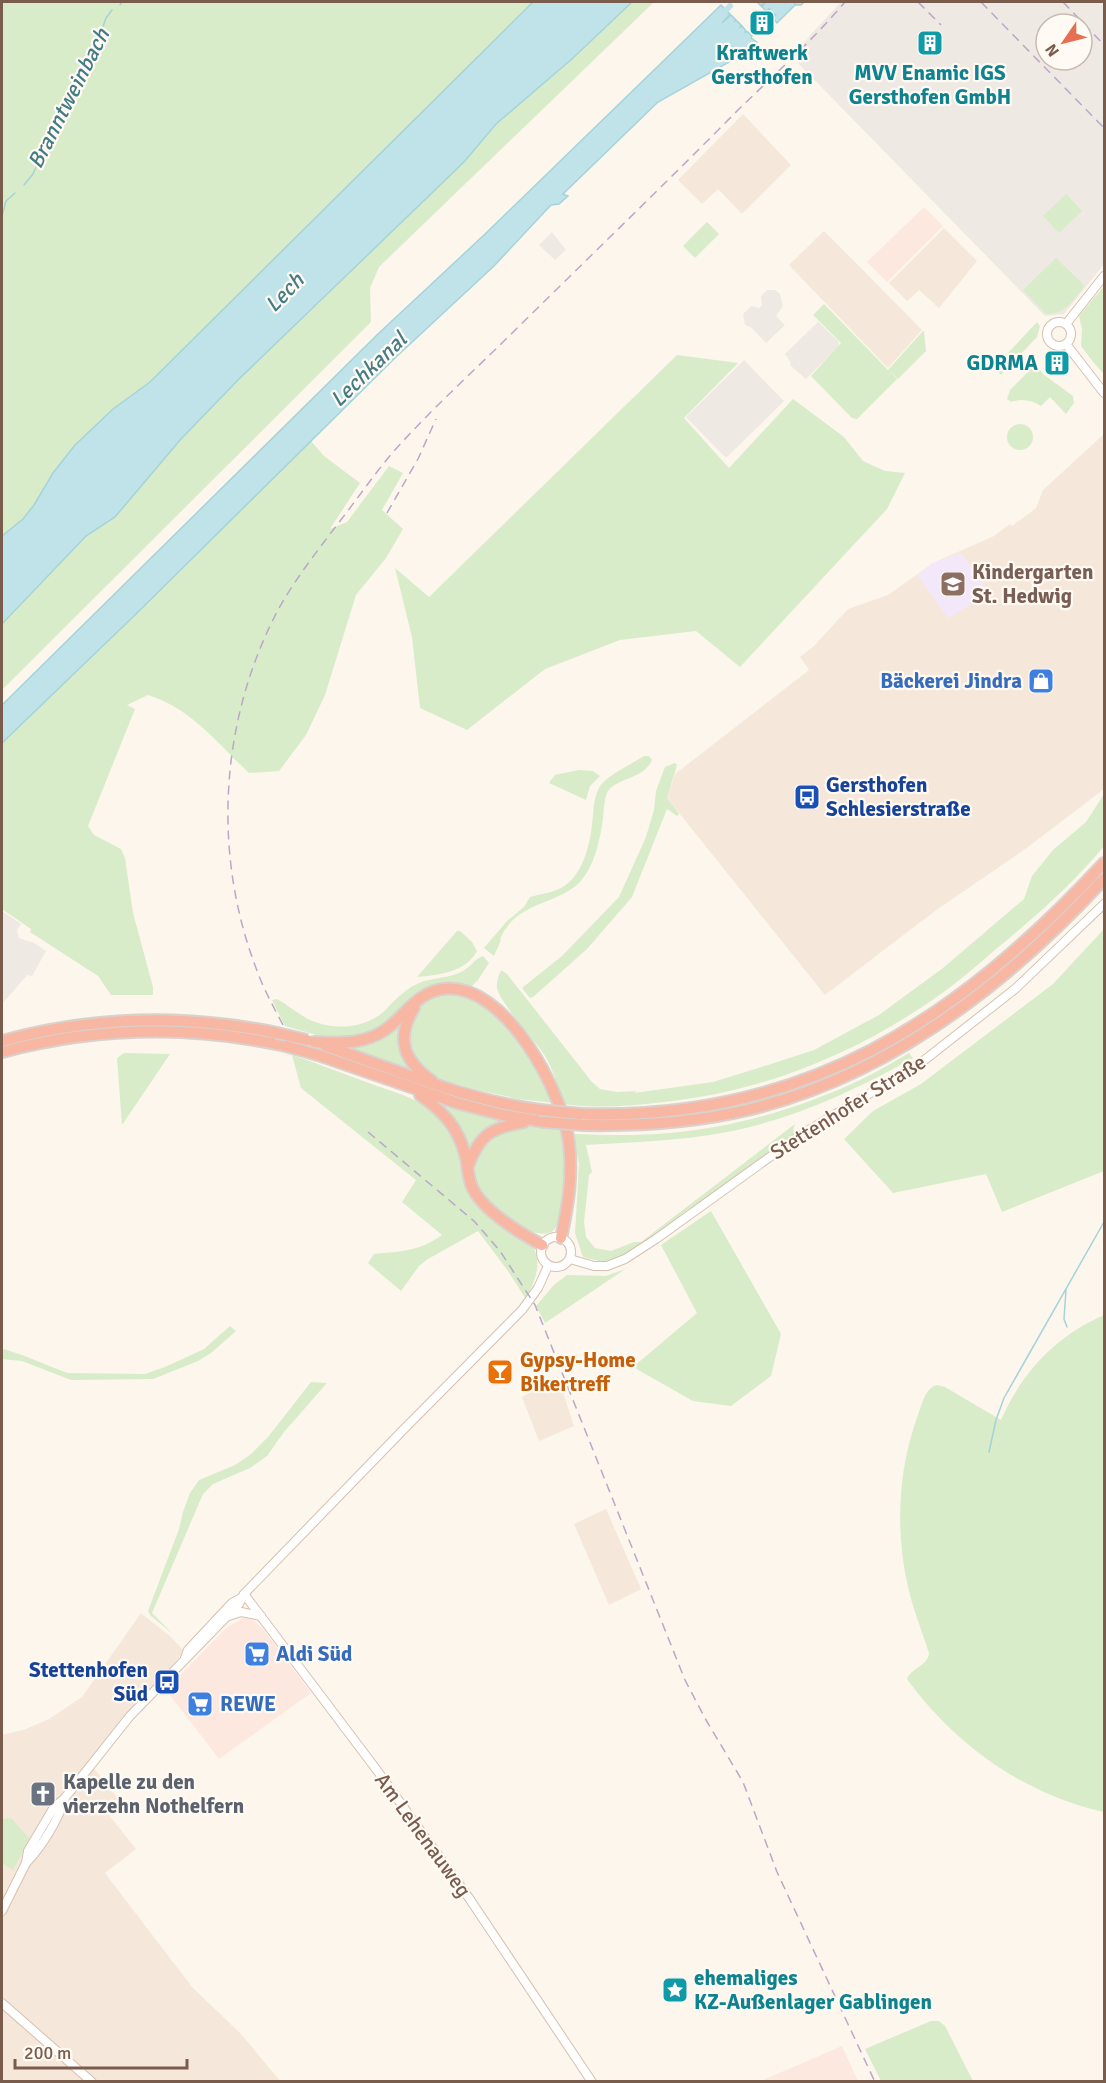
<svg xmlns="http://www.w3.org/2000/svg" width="1106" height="2083" viewBox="0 0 1106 2083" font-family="Signika,sans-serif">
<rect width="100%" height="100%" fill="#fdf6ec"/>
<g fill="#f5e8da">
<path d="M743,114L791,165L742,214L718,189L702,204L678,180Z"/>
<path d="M944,228L977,261L939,308L919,290L907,301L889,283Z"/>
<path d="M824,231L922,330L888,368L789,265Z"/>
<path d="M1104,434V789L1028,847L935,911L825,995L667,798L675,774L809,670L800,657L814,646L848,609L888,595L933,563L994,536L1010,524L1012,526L1036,508L1043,490Z"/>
<path d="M558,1377L574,1426L539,1441L522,1397Z"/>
<path d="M606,1509L641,1589L609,1605L574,1524Z"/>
<path d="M141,1613L171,1637L184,1651L91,1765L118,1798L105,1810L136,1849L105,1873L192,1987L242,2035L280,2081L2,2082V1735L26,1729L49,1719L82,1697Z"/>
</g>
<g fill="#fde8e0">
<path d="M925,208L943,226L887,282L867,262L921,210Z"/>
<path d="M243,1618L252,1619L263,1629L311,1693L219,1759L166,1690L226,1628Z"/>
<path d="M842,2046L858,2081H761Z"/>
</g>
<g fill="#efe9e4" fill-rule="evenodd">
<path d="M841,2H1104V264L1064,314L1045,316L793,58L812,33ZM1046,24H1082V60H1046Z"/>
<path d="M552,232L566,250L555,260L539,245Z"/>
<path d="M767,290H775L780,294L783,306L776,316L785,325L766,343L752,328L745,325L743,314L751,306L759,308L762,305L761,296Z"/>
<path d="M818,322L838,341L839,346L806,379L790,365L791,363L785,354Z"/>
<path d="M744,360L784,401L726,458L686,417Z"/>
<path d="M2,911L21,924L17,930L19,938L34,943L46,951L32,976L27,975L2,1004Z"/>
</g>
<path fill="#f3e8fa" d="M961,553L990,593L948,618L917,575L933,563Z"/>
<g fill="#d8ecc9">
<path d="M2,2H533L150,382L113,409L75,445L53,473L34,505L23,519L2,536Z"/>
<path d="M632,2H654L379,267L370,288L371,322L2,690V624L86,536L115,517L181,439L239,379L464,162L496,124L573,58Z"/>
<path d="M1066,194L1082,211L1059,233L1043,216Z"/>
<path d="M707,222L719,234L695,258L683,246Z"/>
<path d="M1056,258L1082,283L1084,287C1071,302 1066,314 1046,314L1023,290Z"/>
<path d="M1104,286V374L1094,363L1081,346L1082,329L1079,316Z"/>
<path d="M824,304L888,370L923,331L924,332L926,351L898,379L888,369L897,379L857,419L852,418L811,376L841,343L813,315Z"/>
<path d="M1037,322L1040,326L1037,337L1001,375L994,368Z"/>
<path d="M677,355L738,363L684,418L729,468L793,399L844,437L863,461L885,471L905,473L887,509L740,667L696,631L620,640L545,669L467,730L420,708L412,637L395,568L429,597Z"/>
<path d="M1036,364L1043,374L1073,396L1074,403L1066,414L1050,397L1041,406C1032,400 1021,398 1011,402L1007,399L1010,390Z"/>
<circle cx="1020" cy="437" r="13"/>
<path d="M311,441L324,456L360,483L330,529L347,522L389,466L403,473L382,510L403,529L386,558L356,595L325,695L306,735L279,771L249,773C218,744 191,708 148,695L127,705L135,709L88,826L94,835L121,849L125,858L133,913L153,987V995H111L98,976L30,932L31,929L2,909V743L136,614Z"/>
<path d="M644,756H649L652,760C644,779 617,778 608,791C604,798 604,810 603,818C600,840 595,865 580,882C558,905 516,901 500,939L501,940L494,956L484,948L507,921L524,907L530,897C540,894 552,893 561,888C582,877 590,846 592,824C594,811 593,799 599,788C604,777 632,764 644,756Z"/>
<path d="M675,763L677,765L667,798L679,814L677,816L667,809L632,897L587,949L533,997L530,998L522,988L562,956L619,897L646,837L654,810L656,791L665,767Z"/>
<path d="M579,770L593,771L600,776L590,786L586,800L549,783L555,775Z"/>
<path d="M1104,794V846C1072,885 1035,917 996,949C973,969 950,989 925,1005C846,1058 758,1092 664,1102C631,1106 597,1109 564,1104C558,1088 554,1071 545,1056C535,1040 500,1003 497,988C496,982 499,975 501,970L507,974L592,1082L600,1089L617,1092L637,1091L634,1093L713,1082L768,1065L814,1050L879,1015L943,968L1024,899L1032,876L1053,850L1086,822Z"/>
<path d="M1104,929V1171L1002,1212L986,1174L893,1193L844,1139L873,1111L921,1084L1053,984Z"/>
<path d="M457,931H460L472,942L477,951C466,972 439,975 417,977Z"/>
<path d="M483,956L489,963L478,980L472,986L444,984L425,989L416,995L385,1026L363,1038H327L285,1026L272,1000L277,999C288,1005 297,1013 308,1019C331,1030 361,1030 382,1013C393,1003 403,990 417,984C431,977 448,979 461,972C470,968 474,959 483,956Z"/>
<path d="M453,994C506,1006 532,1058 554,1103L519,1099L477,1090L437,1078L428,1073L414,1060L407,1037L415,1012L429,999Z"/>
<path d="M407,1012L402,1025L415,1072L345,1046L355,1045Z"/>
<path d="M124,1053L170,1054L122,1125L117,1058Z"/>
<path d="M909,1053L913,1058C854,1091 794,1119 727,1132C681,1141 633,1142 586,1145L592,1172L589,1175L584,1222L586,1237L595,1248L611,1251L634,1242H641L795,1124L793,1130L798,1131C768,1152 740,1176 711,1196C699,1204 684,1209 676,1220L624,1256L603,1262L583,1257L575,1233L579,1164L573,1134C606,1135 638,1136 670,1133C736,1127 801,1108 860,1080C877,1072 893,1062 909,1053Z"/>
<path d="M292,1055C317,1063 341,1073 366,1082C395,1093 426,1099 446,1124C465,1147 456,1172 470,1193C482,1214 514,1233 533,1247C543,1265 534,1282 526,1299L508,1271L478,1231L428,1259L419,1266L401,1291L368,1263L374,1254C402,1251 418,1252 442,1235L402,1202L416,1180L301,1088Z"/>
<path d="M434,1103L507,1121C487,1126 479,1136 468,1153Z"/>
<path d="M522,1126L562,1130C567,1157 570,1207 554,1230C534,1247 479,1201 474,1181C471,1171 474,1163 477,1153C480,1144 485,1136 494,1132C502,1128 513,1128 522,1126Z"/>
<path d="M711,1211L781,1334L771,1376L731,1406L693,1401L633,1367L697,1313L661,1245Z"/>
<path d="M625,1269L618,1274L545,1323L536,1306L554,1285L567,1275L606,1276Z"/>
<path d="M1104,1315V1812C1024,1794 956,1746 907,1679C911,1668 928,1666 929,1653C922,1631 913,1609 908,1587C895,1530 898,1469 918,1415C922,1404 925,1388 937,1385L945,1387L1001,1420C1022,1372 1056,1336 1104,1315Z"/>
<path d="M230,1326L236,1331L211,1353L198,1361L153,1379L71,1380L22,1361L2,1359V1351L4,1349L22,1355L67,1373L145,1374L165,1367L204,1349Z"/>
<path d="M311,1382L327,1383L284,1432L267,1456L250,1468L213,1484L203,1494L152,1613L173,1634L151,1616L148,1611L179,1529L183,1512L190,1493L199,1480L235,1465L250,1455L268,1437Z"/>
<path d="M11,1818L30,1839L13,1870L2,1863V1819Z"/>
<path d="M931,2021H939L945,2026L973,2081H881L865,2049Z"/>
</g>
<g fill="#bfe3e8" stroke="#a5d3da" stroke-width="1.5">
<path d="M533,2H632L573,58L496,124L464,162L239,379L181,439L115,517L86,536L2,624V536L23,519L34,505L53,473L75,445L113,409L150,382Z"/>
<path d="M757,2H804L801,5H796L794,2L795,5L777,23L773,18L776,14L771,17L767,13L770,8L766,11L762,7L765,2L761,6Z"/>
<path d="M721,5L730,14L722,23L731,15L736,20L735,21H737L741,25L740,27L742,26L746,31L745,32H748L752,36L751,38L757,42L747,52L658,102L563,194L568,196L559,204L551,205L494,266L396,357L136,614L2,743V705L378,334L484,235Z"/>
</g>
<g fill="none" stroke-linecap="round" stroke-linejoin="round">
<g stroke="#a5d3da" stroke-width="1.5">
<path d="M120,5L122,2"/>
<path d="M24,185L33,174L56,119L99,38L106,18L112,10"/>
<path d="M2,216L6,201L15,193"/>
<path d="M1066,1290L1064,1319L1067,1327"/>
<path d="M989,1452L996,1420L1004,1398L1104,1222"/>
</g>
<path stroke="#bfe3e8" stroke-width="6" d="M726,10L730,6"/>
<g stroke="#d6c0b0" stroke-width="10">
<g id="secondary">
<circle cx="1059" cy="334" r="12"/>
<path d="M1066,324L1104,276"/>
<path d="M1066,344L1104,393"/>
<circle cx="556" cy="1252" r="15"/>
<path d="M570,1259L594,1266H607L625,1259L656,1239L799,1136L922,1062L1015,989L1104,904"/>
<path d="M244,1594L376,1769L469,1898L592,2082"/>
<path d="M229,1616L241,1612L261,1616"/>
<path d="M185,1658L188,1650L232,1603L241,1598"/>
<path d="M27,1862C42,1846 57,1822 64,1801"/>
<path d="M2,1911L26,1863L28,1851L54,1807L64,1799L130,1716L239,1604L244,1594L404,1429L522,1310L538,1288L548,1266"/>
<path d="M2,2003L92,2082"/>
</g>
</g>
<g stroke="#dad1cd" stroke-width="14">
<g id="highway">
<path d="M414,1008C395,1039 404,1061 432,1081"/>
<path d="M2,1041C93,1016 185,1014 277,1033"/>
<path d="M314,1042C339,1043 363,1045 385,1030C404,1017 417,992 443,989C505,981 563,1092 569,1143C573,1176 568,1206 561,1238"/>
<path d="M326,1046C397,1070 465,1100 540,1110"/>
<path d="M2,1052C96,1027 191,1025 286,1046"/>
<path d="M318,1055L457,1103L503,1115L545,1122"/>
<path d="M420,1095C444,1112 459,1128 466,1158C468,1168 468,1180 473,1189C485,1212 520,1233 542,1245"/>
<path d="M581,1114C804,1121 957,1021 1104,863"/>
<path d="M584,1125C639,1126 693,1123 747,1110C887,1077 1008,983 1104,879"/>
<path d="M468,1166C480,1134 491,1128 524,1122"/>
</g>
</g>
<use href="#secondary" stroke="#fff" stroke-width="8"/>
<use href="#highway" stroke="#f7b7a3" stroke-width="10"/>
<g stroke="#b9a8c9" stroke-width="1.5" stroke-dasharray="9 6" stroke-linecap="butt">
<path d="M918,2L941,25"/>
<path d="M981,2L1104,128"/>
<path d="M1063,2L1104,45"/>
<path d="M387,513L418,459L436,419"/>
<path d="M283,1025C273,1006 263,988 256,968C212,852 220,720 278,610C295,579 318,550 340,521C358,498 375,473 394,451C428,413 466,378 502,343C581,265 660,189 738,110C774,75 813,40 845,2"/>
<path d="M368,1132L474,1221L500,1251L535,1305L685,1680L706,1720L743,1782L777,1872L875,2082"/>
</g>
<g stroke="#dad1cd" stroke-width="14" stroke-linecap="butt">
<g id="highway-bridge">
<path d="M277,1033L307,1040"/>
<path d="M286,1046L318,1055"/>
<path d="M540,1110L581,1114"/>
<path d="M545,1122L584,1125"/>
</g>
</g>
<use href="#highway-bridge" stroke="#f7b7a3" stroke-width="10"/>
</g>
<defs>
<g id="building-square" transform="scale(1.35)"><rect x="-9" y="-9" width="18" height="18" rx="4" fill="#0f9aa8" stroke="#fffaf3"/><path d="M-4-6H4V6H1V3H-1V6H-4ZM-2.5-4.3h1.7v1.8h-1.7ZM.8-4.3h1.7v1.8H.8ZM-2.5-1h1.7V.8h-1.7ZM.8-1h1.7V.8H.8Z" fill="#fff"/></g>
<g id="school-square" transform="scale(1.35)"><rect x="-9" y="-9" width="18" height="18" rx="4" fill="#8d6e63" stroke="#fffaf3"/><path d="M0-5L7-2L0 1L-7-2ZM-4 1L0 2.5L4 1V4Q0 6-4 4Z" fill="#fff"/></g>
<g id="shop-square" transform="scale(1.35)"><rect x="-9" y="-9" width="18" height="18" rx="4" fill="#3f7fe0" stroke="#fffaf3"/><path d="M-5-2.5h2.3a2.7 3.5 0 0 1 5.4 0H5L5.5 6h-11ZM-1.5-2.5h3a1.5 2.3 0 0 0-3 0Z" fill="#fff"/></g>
<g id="bus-square" transform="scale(1.35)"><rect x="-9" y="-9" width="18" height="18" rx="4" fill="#1a4fb4" stroke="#fffaf3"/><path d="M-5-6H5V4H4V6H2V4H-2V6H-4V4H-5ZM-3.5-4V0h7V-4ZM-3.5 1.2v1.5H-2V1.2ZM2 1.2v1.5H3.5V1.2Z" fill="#fff"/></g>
<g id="bar-square" transform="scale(1.35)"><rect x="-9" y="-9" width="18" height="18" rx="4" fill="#e8710a" stroke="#fffaf3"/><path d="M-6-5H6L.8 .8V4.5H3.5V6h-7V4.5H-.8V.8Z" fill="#fff"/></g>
<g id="supermarket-square" transform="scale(1.35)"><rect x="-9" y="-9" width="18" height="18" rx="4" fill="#3f7fe0" stroke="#fffaf3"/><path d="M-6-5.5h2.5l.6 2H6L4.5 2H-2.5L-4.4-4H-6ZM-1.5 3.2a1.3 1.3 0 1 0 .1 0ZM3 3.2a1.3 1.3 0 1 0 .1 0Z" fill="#fff"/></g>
<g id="church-square" transform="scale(1.35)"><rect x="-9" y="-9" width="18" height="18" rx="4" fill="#6b7280" stroke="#fffaf3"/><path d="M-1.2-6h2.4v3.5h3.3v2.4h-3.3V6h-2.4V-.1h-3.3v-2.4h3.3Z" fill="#fff"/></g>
<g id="sight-square" transform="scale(1.35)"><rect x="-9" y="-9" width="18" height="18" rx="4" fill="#0f9aa8" stroke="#fffaf3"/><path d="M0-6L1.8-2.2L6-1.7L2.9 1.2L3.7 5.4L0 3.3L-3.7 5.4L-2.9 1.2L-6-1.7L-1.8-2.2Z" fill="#fff"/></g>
</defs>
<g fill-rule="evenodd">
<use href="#building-square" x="762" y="23"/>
<use href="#building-square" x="930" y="43"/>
<use href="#building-square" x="1057" y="363"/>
<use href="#school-square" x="953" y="584"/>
<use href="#shop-square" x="1041" y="681"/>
<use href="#bus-square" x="807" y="797"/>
<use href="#bar-square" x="500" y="1372"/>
<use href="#supermarket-square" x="257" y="1654"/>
<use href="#bus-square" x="167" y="1682"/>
<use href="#supermarket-square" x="200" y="1704"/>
<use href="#church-square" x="43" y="1794"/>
<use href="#sight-square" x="675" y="1990"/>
</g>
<g text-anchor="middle" stroke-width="4.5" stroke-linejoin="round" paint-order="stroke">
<g font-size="21" font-weight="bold" fill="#0d838f" stroke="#fffaf3">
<text x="762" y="60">Kraftwerk<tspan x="762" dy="24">Gersthofen</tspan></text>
<text x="930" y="80">MVV Enamic IGS<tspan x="930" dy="24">Gersthofen GmbH</tspan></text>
<text x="1038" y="370" text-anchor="end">GDRMA</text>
<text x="694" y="1985" text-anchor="start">ehemaliges<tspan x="694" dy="24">KZ-Außenlager Gablingen</tspan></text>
</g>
<g font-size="21" font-weight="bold" fill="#785e54" stroke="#fffaf3" text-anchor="start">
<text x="972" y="579">Kindergarten<tspan x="972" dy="24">St. Hedwig</tspan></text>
</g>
<g font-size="21" font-weight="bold" fill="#366cbe" stroke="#fffaf3" text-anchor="start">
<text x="1022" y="688" text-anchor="end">Bäckerei Jindra</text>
<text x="276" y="1661">Aldi Süd</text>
<text x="220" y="1711">REWE</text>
</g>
<g font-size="21" font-weight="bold" fill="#164399" stroke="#fffaf3" text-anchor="start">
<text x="826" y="792">Gersthofen<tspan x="826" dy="24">Schlesierstraße</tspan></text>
<text x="148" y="1677" text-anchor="end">Stettenhofen<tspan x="148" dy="24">Süd</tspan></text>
</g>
<g font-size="21" fill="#7a5c4d" stroke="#fffaf3">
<text transform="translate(848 1107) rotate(-32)" y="7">Stettenhofer Straße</text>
<text transform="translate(423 1835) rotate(54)" y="7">Am Lehenauweg</text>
</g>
<g font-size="21" font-weight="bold" fill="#c56008" stroke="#fffaf3" text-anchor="start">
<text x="520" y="1367">Gypsy-Home<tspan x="520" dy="24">Bikertreff</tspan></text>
</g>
<g font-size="21" font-weight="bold" fill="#5b616d" stroke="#fffaf3" text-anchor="start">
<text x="63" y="1789">Kapelle zu den<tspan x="63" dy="24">vierzehn Nothelfern</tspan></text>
</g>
<g font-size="22" font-style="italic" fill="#437c86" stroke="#fffaf3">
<text transform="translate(68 98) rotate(-63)" y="8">Branntweinbach</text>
<text transform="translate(284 292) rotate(-46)" y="8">Lech</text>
<text transform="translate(368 369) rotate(-44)" y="8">Lechkanal</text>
</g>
</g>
<rect width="1106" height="2083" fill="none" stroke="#7a5c4d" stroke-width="6"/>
<g transform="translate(1064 42) rotate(235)"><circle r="28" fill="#fffaf3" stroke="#cabbb1" stroke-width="1.5"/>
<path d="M0-4.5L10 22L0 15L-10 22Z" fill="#e76f51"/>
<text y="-9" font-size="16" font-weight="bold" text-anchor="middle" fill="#7a5c4d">N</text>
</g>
<path d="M15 2059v9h172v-9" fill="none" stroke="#7a5c4d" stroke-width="3"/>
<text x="24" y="2059" font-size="18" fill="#7a5c4d" stroke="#fffaf3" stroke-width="4.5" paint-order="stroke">200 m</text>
</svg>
